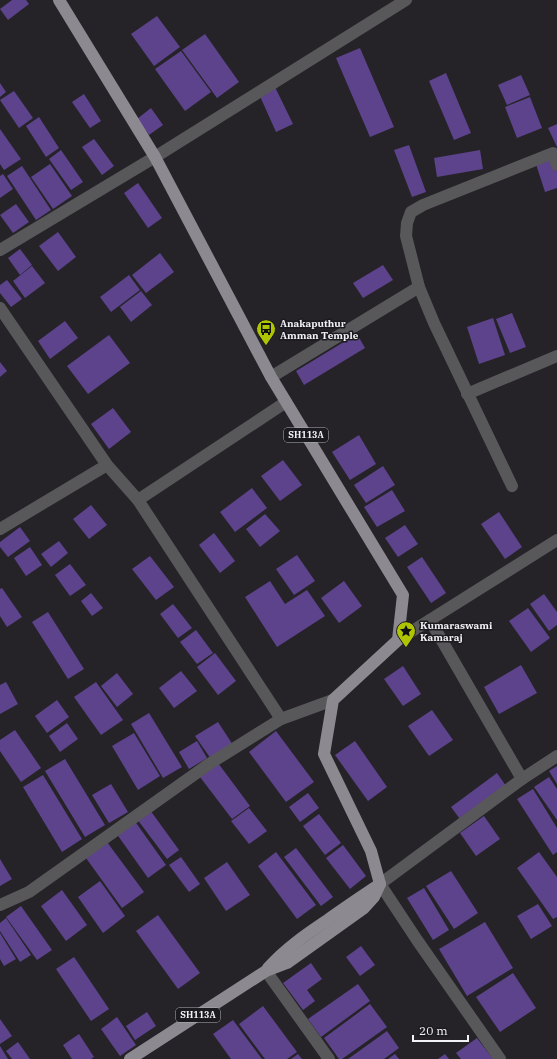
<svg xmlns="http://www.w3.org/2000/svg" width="557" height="1059" viewBox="0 0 557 1059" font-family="'IBM Plex Serif',serif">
<rect width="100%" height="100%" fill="#252328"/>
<g fill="#5c438c">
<path d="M12,0H26L29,4L8,20L0,9Z"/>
<path d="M157,16L180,47L154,66L131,34Z"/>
<path d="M205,34L239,82L217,98L182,50Z"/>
<path d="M360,48L394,127L370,137L336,58Z"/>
<path d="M181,51L211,92L185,111L155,69Z"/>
<path d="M446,73L471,133L454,140L429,81Z"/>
<path d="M521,75L530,95L507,105L498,85Z"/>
<path d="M0,83L6,92L0,97Z"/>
<path d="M275,87L293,124L276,132L259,94Z"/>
<path d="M14,91L33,118L19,128L0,100Z"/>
<path d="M84,94L101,121L90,128L72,102Z"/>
<path d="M530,97L542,128L517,138L505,107Z"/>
<path d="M151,108L163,125L149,135L137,119Z"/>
<path d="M39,117L59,148L46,157L26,126Z"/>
<path d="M557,124V147L548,128Z"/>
<path d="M0,129L21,159L4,170L0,164Z"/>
<path d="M94,139L114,166L102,175L82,147Z"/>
<path d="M409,145L426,192L412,197L394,150Z"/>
<path d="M61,150L83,182L71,190L49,159Z"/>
<path d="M480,150L483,169L437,177L434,158Z"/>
<path d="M551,156L557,172V188L545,192L535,161Z"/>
<path d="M50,164L72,196L53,209L31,177Z"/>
<path d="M22,166L51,210L36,220L7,176Z"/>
<path d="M3,174L13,189L0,198V176Z"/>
<path d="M138,183L162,218L148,228L124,193Z"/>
<path d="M16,204L29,222L13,233L0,215Z"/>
<path d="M58,232L76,257L58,271L39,246Z"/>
<path d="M20,249L32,265L20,275L8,258Z"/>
<path d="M160,253L174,272L146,293L132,275Z"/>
<path d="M383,265L393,280L363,298L353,283Z"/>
<path d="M32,266L45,283L25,298L13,281Z"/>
<path d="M129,275L140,290L111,312L100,297Z"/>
<path d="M7,280L22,299L11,307L0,293V285Z"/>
<path d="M141,291L152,305L131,322L120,307Z"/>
<path d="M512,313L526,347L510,353L496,319Z"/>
<path d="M493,318L505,355L479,364L467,327Z"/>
<path d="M65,321L78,338L50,359L38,341Z"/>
<path d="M357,334L365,348L304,385L296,371Z"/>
<path d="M109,335L130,363L88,394L67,366Z"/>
<path d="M0,362L7,371L0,377Z"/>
<path d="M113,408L131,432L109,449L91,424Z"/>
<path d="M359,435L376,464L350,480L332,452Z"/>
<path d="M283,460L302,485L280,501L261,476Z"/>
<path d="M383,466L395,485L366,503L354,485Z"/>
<path d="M252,488L267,508L235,532L220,512Z"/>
<path d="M392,490L405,511L377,527L364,507Z"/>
<path d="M91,505L107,525L89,539L73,519Z"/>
<path d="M499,512L522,547L505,559L481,524Z"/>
<path d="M265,514L280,531L260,547L246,529Z"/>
<path d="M405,525L418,544L398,557L385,538Z"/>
<path d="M20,527L30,541L8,557L0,547V542Z"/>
<path d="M214,533L235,561L220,573L199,545Z"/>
<path d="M59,541L68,553L51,567L41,554Z"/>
<path d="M30,547L42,565L26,576L14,558Z"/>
<path d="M297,555L315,581L294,595L276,569Z"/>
<path d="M150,556L174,587L156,600L132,569Z"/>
<path d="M422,557L446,593L431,603L407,567Z"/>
<path d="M70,564L86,585L70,596L55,575Z"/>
<path d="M270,581L285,604L307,590L325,616L277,647L245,597Z"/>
<path d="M344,581L362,606L339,623L321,598Z"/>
<path d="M2,588L22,617L7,627L0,616V589Z"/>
<path d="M91,593L103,608L92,616L81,601Z"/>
<path d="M544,594L557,612V625L549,631L530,604Z"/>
<path d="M173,604L192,628L178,638L160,614Z"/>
<path d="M528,608L550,638L531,652L509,621Z"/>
<path d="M48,612L84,669L68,679L32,622Z"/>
<path d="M196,630L213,653L197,664L180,642Z"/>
<path d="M215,653L236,681L218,695L197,667Z"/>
<path d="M521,665L537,693L499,714L484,687Z"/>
<path d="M403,666L421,694L403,706L384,679Z"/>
<path d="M181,671L197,691L174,708L159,688Z"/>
<path d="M117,673L133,694L117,707L101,686Z"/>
<path d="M6,682L18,704L0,714V685Z"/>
<path d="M96,682L123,720L101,735L74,697Z"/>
<path d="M57,700L69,717L47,733L35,716Z"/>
<path d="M432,710L453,740L429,756L408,726Z"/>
<path d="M149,713L182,767L163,778L131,724Z"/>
<path d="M218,722L233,745L211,759L195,736Z"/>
<path d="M67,723L78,739L60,752L49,736Z"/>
<path d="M15,730L41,768L21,782L0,751V740Z"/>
<path d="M276,731L314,782L286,802L249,752Z"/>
<path d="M134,733L160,776L138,790L112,746Z"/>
<path d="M197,741L207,758L189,769L179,752Z"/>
<path d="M355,741L387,787L368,801L335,755Z"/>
<path d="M65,759L105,825L85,837L45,771Z"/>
<path d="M218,763L250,806L232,819L200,777Z"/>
<path d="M557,766V784L549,771Z"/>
<path d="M497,773L506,786L460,819L451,807Z"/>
<path d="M43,775L82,839L62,852L23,787Z"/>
<path d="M549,777L557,789V820L534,787Z"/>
<path d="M111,784L128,812L109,823L92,795Z"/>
<path d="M533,789L557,828V852L553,855L517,799Z"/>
<path d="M308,793L319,808L300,822L289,807Z"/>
<path d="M249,808L267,831L249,844L231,821Z"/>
<path d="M150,810L179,850L167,859L137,819Z"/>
<path d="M319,814L341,843L325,855L303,826Z"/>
<path d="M484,816L500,839L476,856L460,833Z"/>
<path d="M134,820L166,865L148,878L116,833Z"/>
<path d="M107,842L144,892L122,908L86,858Z"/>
<path d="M343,845L366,876L350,889L326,858Z"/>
<path d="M296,848L333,897L321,906L284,857Z"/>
<path d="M276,852L316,905L297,919L258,866Z"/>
<path d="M539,852L557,877V917L553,919L517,868Z"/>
<path d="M181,857L200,884L189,892L169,865Z"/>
<path d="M0,859L12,879L0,886Z"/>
<path d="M227,862L250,895L226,911L204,878Z"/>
<path d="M451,871L478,913L454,929L426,886Z"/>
<path d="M100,881L125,916L103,933L78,897Z"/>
<path d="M424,888L449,930L433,940L407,898Z"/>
<path d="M62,890L87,925L66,941L41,906Z"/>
<path d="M538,904L552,926L531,939L517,916Z"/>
<path d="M21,906L52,950L37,960L6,917Z"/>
<path d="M158,915L200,973L178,989L136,931Z"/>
<path d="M6,918L31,955L20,962L0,931V923Z"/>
<path d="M485,922L513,968L467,996L439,949Z"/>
<path d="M0,933L16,959L4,966L0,959Z"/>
<path d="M361,946L375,965L360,976L346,957Z"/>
<path d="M74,957L109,1009L91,1021L56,969Z"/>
<path d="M311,963L322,979L307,990L315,1001L303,1010L283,983Z"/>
<path d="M513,973L536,1008L500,1032L476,997Z"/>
<path d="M358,984L370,1001L321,1037L308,1019Z"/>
<path d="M370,1004L387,1027L342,1059H339L324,1038Z"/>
<path d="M263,1006L297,1052L287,1059H265L239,1024Z"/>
<path d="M147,1012L156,1026L135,1040L126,1026Z"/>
<path d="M117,1017L136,1045L120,1056L101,1029Z"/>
<path d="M0,1019L12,1036L0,1044Z"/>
<path d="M233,1020L262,1059H231L213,1034Z"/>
<path d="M387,1031L399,1048L384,1059H348Z"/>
<path d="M79,1034L94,1057L91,1059H72L63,1045Z"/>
<path d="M477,1038L493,1059H461L456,1053Z"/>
<path d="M18,1042L30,1059H12L6,1051Z"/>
<path d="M0,1046L8,1059H0Z"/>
<path d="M298,1054L302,1059H291Z"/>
<path d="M395,1054L399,1059H388Z"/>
<path d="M445,1054L449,1059H438Z"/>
</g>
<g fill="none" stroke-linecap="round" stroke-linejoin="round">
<g stroke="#58575a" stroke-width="12">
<path d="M0,250L155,157L406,0"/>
<path d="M0,308L107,465L138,500L281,719"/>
<path d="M271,377L419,287"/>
<path d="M467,394L557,356"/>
<path d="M512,486L434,323L419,287L406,236L407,223L411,212L423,205L553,153L557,165"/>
<path d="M138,500L286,402"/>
<path d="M0,529L107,465"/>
<path d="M430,620L522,779"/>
<path d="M398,640L557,540"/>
<path d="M0,905L29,892L209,764L281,719L333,700"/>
<path d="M266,971L329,1059"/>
<path d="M500,1059L417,940L380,884L522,779L557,756"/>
</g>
<g stroke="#8c8a90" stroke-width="12">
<path d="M59,0L155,157L271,377L403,595L398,640L333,700L324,754L371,851L380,884L374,897L364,908L287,963L266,971L130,1059"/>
<path d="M268,968C285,949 305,935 326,921C344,908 362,896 380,884"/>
</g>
</g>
<defs>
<g id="bus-pin" transform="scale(1)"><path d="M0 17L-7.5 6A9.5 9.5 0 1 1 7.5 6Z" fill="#b0c502" stroke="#1b1a1f"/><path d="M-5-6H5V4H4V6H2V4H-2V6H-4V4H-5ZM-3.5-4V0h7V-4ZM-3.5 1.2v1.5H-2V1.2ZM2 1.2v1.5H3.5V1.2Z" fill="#111"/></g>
<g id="sight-pin" transform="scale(1)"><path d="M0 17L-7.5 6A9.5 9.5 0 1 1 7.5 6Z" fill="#b0c502" stroke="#1b1a1f"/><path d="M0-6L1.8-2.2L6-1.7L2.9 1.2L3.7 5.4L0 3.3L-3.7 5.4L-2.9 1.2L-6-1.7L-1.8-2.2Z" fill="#111"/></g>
</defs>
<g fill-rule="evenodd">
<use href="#bus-pin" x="266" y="329"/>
<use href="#sight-pin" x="406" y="631"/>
</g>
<g text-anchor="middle" stroke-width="3" stroke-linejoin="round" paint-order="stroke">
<g fill="#1b1a1f" stroke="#b2b1b6" stroke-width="1">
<rect x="284" y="428" width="44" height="14" rx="3"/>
<rect x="176" y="1008" width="44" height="14" rx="3"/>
</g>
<g font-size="9" font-weight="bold" fill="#f3f2f6">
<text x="306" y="438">SH113A</text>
<text x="198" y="1018">SH113A</text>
</g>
<g font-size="10" font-weight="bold" fill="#f3f2f6" stroke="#1b1a1f" text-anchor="start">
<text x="280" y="327">Anakaputhur<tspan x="280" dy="12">Amman Temple</tspan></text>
<text x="420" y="629">Kumaraswami<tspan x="420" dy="12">Kamaraj</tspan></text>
</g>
</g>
<path d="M413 1035v6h55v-6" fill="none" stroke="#f3f2f6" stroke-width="2"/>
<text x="419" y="1035" font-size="12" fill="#f3f2f6" stroke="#1b1a1f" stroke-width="3" paint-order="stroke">20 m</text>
</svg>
